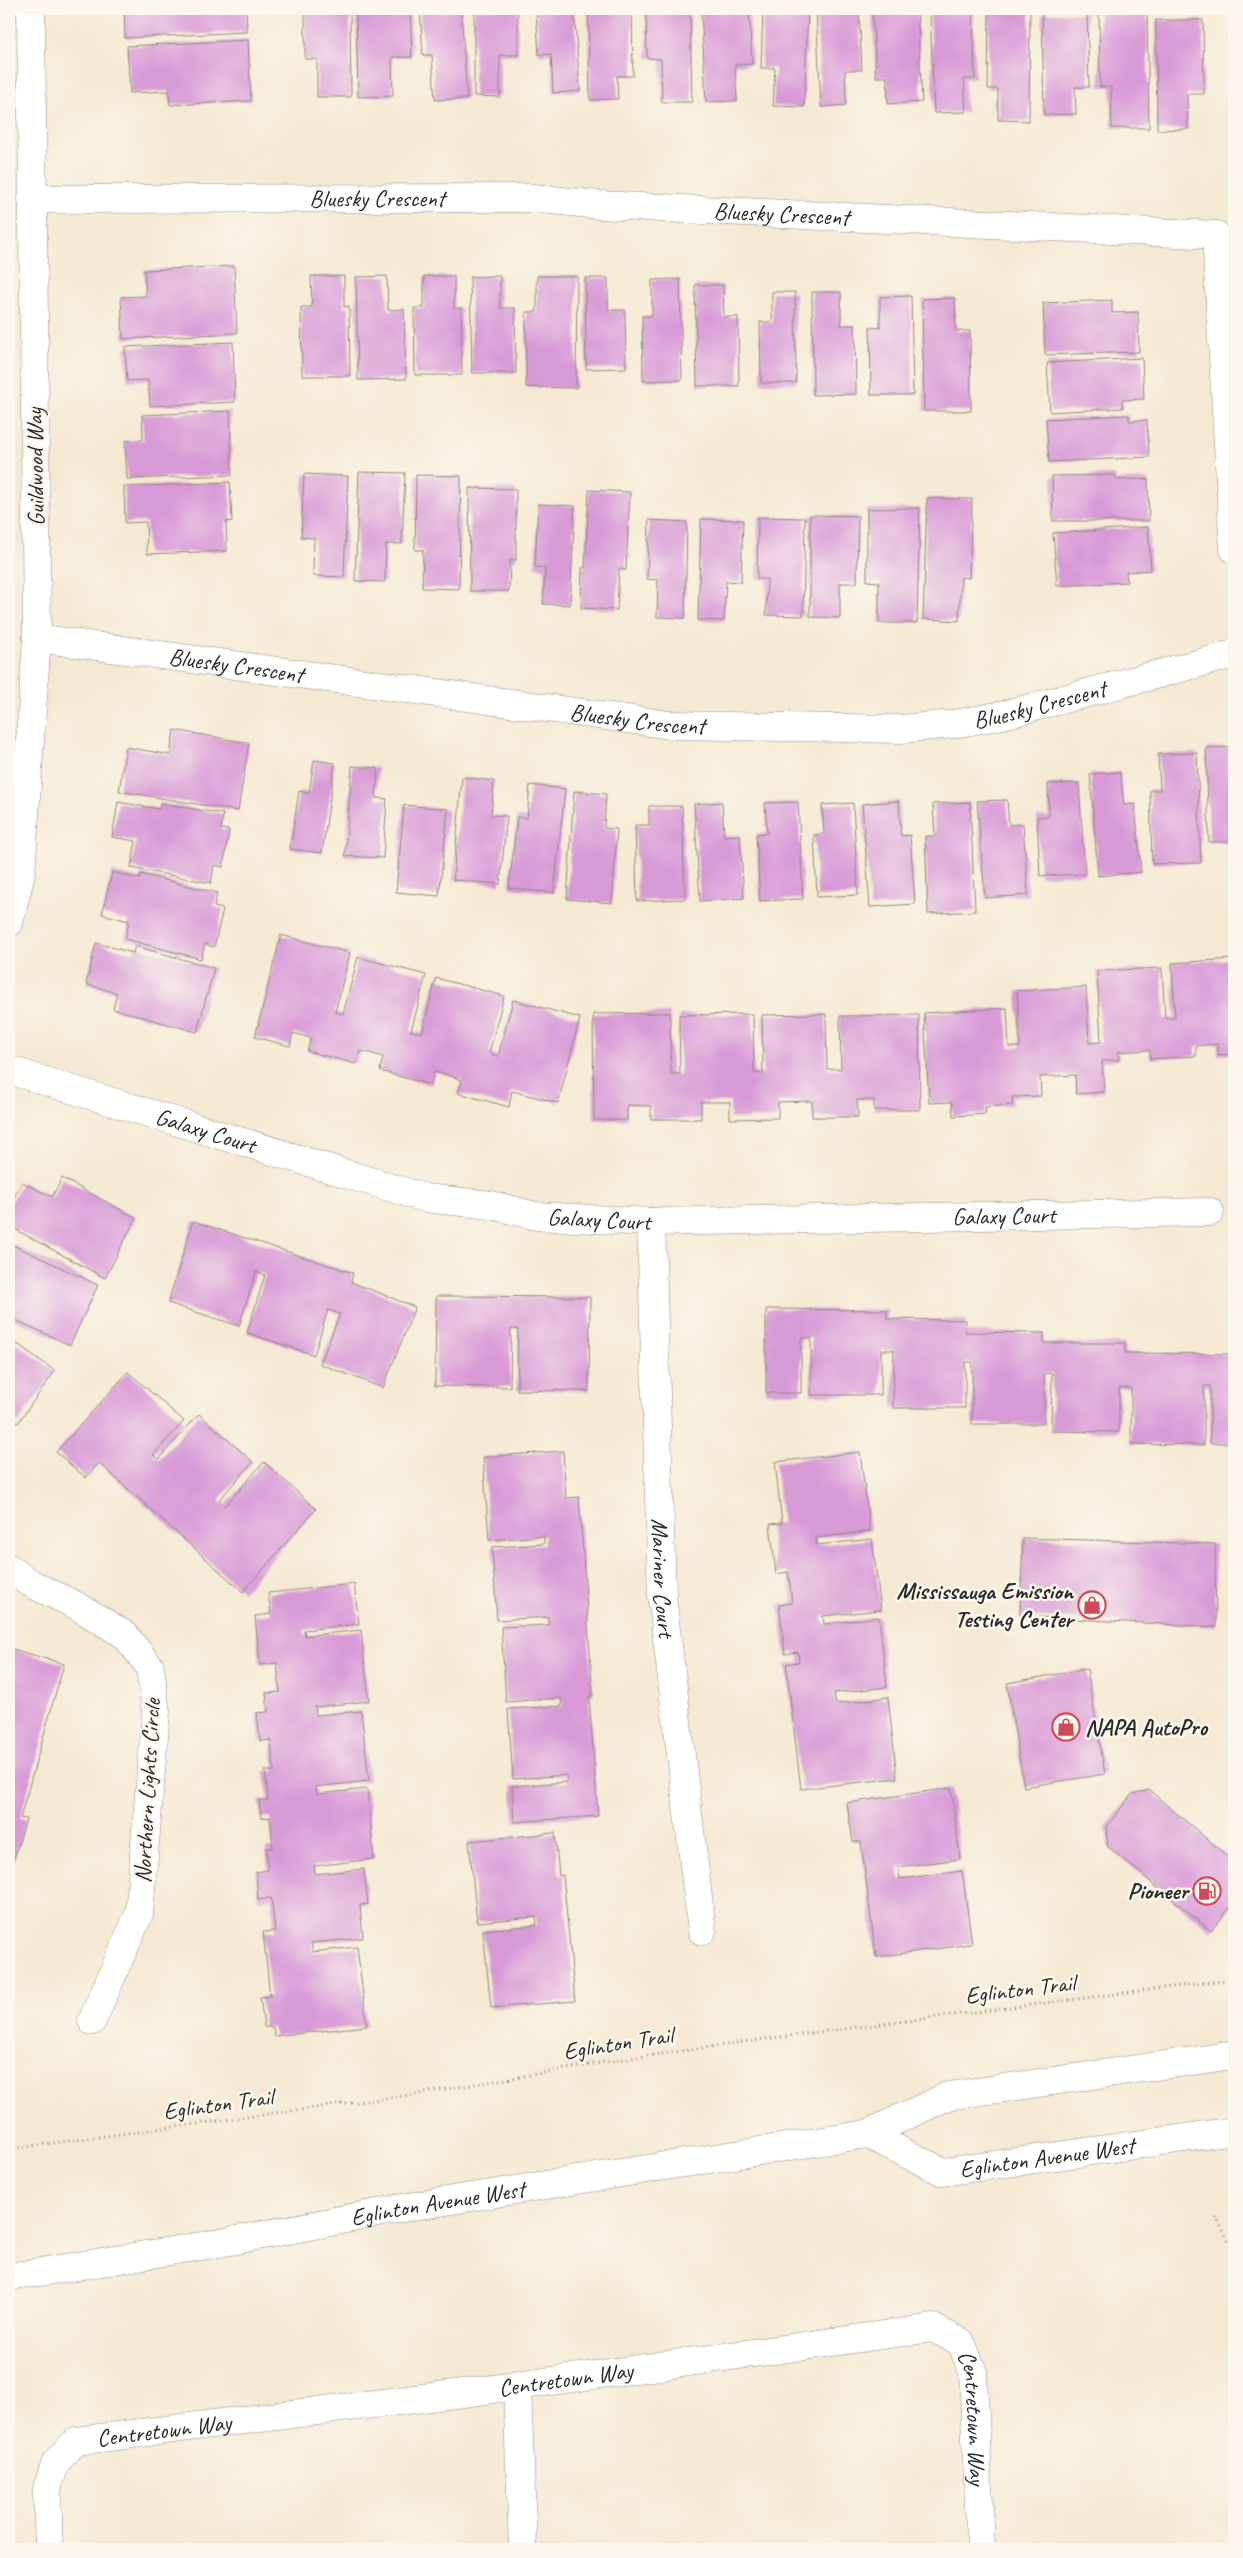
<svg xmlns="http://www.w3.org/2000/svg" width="1243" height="2558" viewBox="0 0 1243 2558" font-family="Caveat,sans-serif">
<rect width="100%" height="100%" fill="#fbf7ec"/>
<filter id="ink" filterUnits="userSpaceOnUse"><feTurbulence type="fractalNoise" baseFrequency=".02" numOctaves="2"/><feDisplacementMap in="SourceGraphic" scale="10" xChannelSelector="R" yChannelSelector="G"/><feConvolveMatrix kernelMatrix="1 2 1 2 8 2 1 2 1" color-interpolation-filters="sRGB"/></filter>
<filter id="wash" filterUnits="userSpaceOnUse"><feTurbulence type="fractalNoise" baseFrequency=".0096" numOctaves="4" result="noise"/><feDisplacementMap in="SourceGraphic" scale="20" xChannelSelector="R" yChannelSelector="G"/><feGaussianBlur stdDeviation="1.12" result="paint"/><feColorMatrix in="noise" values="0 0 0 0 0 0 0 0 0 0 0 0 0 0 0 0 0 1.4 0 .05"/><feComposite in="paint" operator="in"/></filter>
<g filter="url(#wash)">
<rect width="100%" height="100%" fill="#f5e9d3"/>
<g id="blocks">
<g fill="#d89ad7">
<path d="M124,9H246L247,32L125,38Z"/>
<path d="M305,9H350L351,97H317V59H305Z"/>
<path d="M356,9H410L412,57H392L393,96L358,97Z"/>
<path d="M420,9H461L467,99L435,100L432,55H423Z"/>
<path d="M474,9H518V55H500V97L474,96Z"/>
<path d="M536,9H574L580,91L553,93L551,54L539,55Z"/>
<path d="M588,9H632L633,76H617L618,99L590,100Z"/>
<path d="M646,9H690L692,102H662L661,59L647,58Z"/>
<path d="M701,9H749L752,64L735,65L737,101L706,102Z"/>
<path d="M763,9H808L804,107L773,106L775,68H761Z"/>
<path d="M816,9H859L862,70H845L846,105L821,107Z"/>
<path d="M872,9H917L922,102L888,104L887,77H876Z"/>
<path d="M930,9H973L975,79H964L966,112L934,113Z"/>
<path d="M989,9L1030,10L1029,121L998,120V89H988Z"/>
<path d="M1099,9H1147L1149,128H1112L1111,87H1100Z"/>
<path d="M1042,13H1087L1089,87H1075L1076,114L1044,115Z"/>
<path d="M1156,20H1203L1204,94H1187L1188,129L1157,130Z"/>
<path d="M248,40L251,101L170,105L169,91L130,93L127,46Z"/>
<path d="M234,266L237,333L123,339L121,297L146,296L144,270Z"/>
<path d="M311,276H344V307L349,306L350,376H302L301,307H312Z"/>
<path d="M387,276L388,310L404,309L406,379L358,380L356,277Z"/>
<path d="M424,276H454V308H461L462,375H415L414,308H424Z"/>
<path d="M500,276V308H515L516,373H472L470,277Z"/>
<path d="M537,276H577L576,388L526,387V312H537Z"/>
<path d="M585,278H608V310H625L626,368L586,369Z"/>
<path d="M680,279L682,380L643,381L642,316H652V280Z"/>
<path d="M695,285H723L724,317H738L739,386H697Z"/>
<path d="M772,292H795L796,383H761L760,322H772Z"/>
<path d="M812,292H841V325H855L856,394L813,395Z"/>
<path d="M911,296L913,395H871L870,327L880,328V297Z"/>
<path d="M955,298L956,331H970L971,411H924L922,299Z"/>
<path d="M1112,300V313L1138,312L1139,352L1045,355L1043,303Z"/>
<path d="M233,342L235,402L150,406L148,380L127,381L125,347Z"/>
<path d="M1142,358L1144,399L1122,400L1123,408L1050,412L1047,363Z"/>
<path d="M230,411L232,475L127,479L125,441L143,440L142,415Z"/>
<path d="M1129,415V421L1147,420L1149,457L1049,462L1046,419Z"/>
<path d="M359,472L405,473L402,544H386L385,582L355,581Z"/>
<path d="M304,474L348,476L344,577L313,576L314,538L301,537Z"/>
<path d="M416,475L461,476L459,589L422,588L423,550H415Z"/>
<path d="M1115,475L1116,480L1148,479L1149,521H1053L1052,476Z"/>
<path d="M230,482L232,521L226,522L227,551L147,554L146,522L125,523L124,487Z"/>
<path d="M469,488L516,489V560H510L509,591H470Z"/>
<path d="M589,490L630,492L626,570L619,569L617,610L581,608L582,568H585Z"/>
<path d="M927,498L972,499L969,578L961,577L959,621L923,619Z"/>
<path d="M538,504L575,506L570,605L543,604L545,568L535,567Z"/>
<path d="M920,508L917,623H879V582L867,581V509Z"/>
<path d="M810,515L858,516L857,583H840V618L810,617Z"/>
<path d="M758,517L805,518L803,616L766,615L767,579H757Z"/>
<path d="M701,519L743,520L741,582L726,581L724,621L698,620Z"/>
<path d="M649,520L687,522L685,618L657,617L658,580L647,579Z"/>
<path d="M1148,527L1151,570L1126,572L1127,582L1057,586L1053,533Z"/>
<path d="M174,730L249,743L238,811L119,791L126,747L170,755Z"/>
<path d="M1234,747V842H1209L1206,748Z"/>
<path d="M1197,753L1201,863L1152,864L1150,790H1160L1158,754Z"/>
<path d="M314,760L335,763L322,853L290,849L299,791L309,793Z"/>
<path d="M352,766L378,768L376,798L387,799L383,858L345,856Z"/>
<path d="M1120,772L1124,805L1135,804L1141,872L1098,876L1090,774Z"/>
<path d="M462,777L494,781L491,815L507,816L500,884L453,880Z"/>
<path d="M1079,783L1085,874L1040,876L1037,817L1049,816L1048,784Z"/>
<path d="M530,785L565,789L554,893L509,888L517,817L527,818Z"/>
<path d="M574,791L606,794L604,828L617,829L612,903L567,899Z"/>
<path d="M1007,800L1009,825L1023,824L1028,895L985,898L977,801Z"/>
<path d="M899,801L901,836L910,835L915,904L870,907L862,804Z"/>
<path d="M118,802L159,809L160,803L223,814L221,829L229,830L223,867L214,865L211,883L131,868L136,841L112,837Z"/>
<path d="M722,802L724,836L740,835L744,898L700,901L694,804Z"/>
<path d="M798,802L803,899L760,901L756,834L767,833L765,803Z"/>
<path d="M970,802L975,911L928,914L925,836H935L933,804Z"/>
<path d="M853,803L858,895L817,897L814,835L824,834L822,805Z"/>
<path d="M404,805L448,809L439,896L396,892Z"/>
<path d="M649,806H682L685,899L637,901L635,825H649Z"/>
<path d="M112,872L140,879L141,874L217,893L214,907L223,909L214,947L205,944L201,959L125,939L129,921L102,914Z"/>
<path d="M281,935L350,953L335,1012L343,1014L358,957L426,975L411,1031L422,1033L436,978L504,996L489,1053L498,1056L513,1000L580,1018L558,1103L512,1091L509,1107L458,1093L462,1080L448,1075L434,1072L431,1085L380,1071L383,1057L370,1053L360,1051L356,1064L307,1051L311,1038L293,1033L290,1046L255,1037Z"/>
<path d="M96,943L133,953L135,946L214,968L197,1032L113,1009L117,993L86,984Z"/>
<path d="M1234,959V1054L1218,1055V1044L1196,1046V1056L1150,1059V1050L1118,1052L1119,1060L1102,1061L1104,1092L1076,1094L1075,1075L1056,1076L1040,1077L1041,1096L1012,1097L1013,1105L985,1107L986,1114L953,1116L952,1102L929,1103L924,1013L1007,1008L1009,1047H1020L1017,991L1086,987L1089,1043L1101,1042L1097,971L1162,968L1165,1018H1175L1172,963Z"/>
<path d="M670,1013L671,1074H680L679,1015L753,1014L754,1073L763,1074L762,1015L826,1014L827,1069H841L840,1016L919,1015L920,1110H874V1100H857L858,1117H812V1101L778,1102V1118L730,1119V1102H701V1119H651V1106L627,1105V1120H594L593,1014Z"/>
<path d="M62,1178L136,1218L105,1278L9,1226V1207L22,1182L52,1197Z"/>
<path d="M193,1221L353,1273L351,1282L415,1307L383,1388L320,1364L340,1314L328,1310L314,1355L247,1333L265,1275L256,1272L239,1326L168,1303Z"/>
<path d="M9,1243L98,1285L70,1345L9,1317Z"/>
<path d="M436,1296L590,1297L589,1391L517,1390L518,1329H511L510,1387L435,1386Z"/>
<path d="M766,1309L887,1310V1319L966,1320L965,1332L1044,1333V1343H1125V1353L1234,1354V1443H1210V1386H1204V1445L1131,1444V1388H1119V1432L1051,1431L1052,1373L1044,1374V1424H972V1362H965V1408H893L894,1350H881V1395H811V1338H801V1393H766Z"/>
<path d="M9,1338L55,1371L18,1423L9,1417Z"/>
<path d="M128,1372L184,1421L153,1455L159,1459L199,1414L253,1462L219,1500L225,1506L264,1462L316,1509L243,1592L99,1463L86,1478L56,1452Z"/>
<path d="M563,1451L566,1498L579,1497L593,1696H589L598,1816L514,1822L512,1786L567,1782V1775L513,1779L508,1709L562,1706L561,1698L506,1702L501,1627L549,1625L548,1617L497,1620L492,1547L544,1544V1536L489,1540L483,1457Z"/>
<path d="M860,1452L870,1531L816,1538L817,1545L872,1539L881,1610L823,1616L824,1624L879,1617L887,1687L834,1693L836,1704L888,1697L897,1778L801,1789L786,1664L799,1662L798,1652L785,1654L779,1605L792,1603L790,1585L788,1572L776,1574L770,1524L782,1523L775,1462Z"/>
<path d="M1023,1538L1215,1544L1216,1627L1020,1616Z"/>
<path d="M354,1584L359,1624L304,1630L305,1636L361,1630L369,1701L315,1707L316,1715L361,1711L369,1781L315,1787L317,1794L367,1789L374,1859L314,1866L315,1874L364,1869L368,1904L360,1905L363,1938L311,1943L313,1952L357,1947L367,2026L274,2036L273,2027H264L260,1997L270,1996L263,1932L275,1931L273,1914L271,1898L258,1900L256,1872L268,1870L266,1848H273L270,1817L261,1818L259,1800H268L265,1771H274L271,1740L260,1741L257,1713L268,1712L266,1693L280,1692L277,1663L260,1665L255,1616L271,1614L268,1593Z"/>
<path d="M9,1648L64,1664L20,1818L26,1819L9,1875V1739H11L13,1732L9,1731Z"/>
<path d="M1087,1669L1105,1774L1024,1787L1007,1683Z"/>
<path d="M951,1788L960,1859L898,1867L900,1879L962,1871L972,1944L876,1957L861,1842H853L847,1803Z"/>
<path d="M1149,1790L1234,1862V1903L1211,1931L1108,1847L1106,1827L1132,1794Z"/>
<path d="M555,1833L559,1876L563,1875L575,2001L491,2008L483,1930L537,1925L536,1917L477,1922L469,1841Z"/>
</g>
</g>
</g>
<g filter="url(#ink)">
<use href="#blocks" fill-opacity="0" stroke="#908a7f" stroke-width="1"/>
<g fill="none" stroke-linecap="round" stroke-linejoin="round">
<g stroke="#908a7f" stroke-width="29">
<g id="street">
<path id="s1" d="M32,199L533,198L599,205L1216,235L1234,549"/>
<path id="s2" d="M37,638L670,725L901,729L954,724L1003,715L1234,654"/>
<path d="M9,923L21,873L37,638L31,9"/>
<path id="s3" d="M9,1070L425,1198L491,1205L536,1216L651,1222L1210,1212"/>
<path id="s4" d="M651,1222L662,1596L702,1931"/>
<path d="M9,1568L30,1583L79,1607L125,1635L150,1667L156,1712L139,1914L92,2021"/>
<path d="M517,2385L523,2549"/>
<path id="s5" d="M49,2549L47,2489L56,2462L76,2441L479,2391L933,2328L961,2342L973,2372L981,2549"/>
</g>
</g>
<g stroke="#908a7f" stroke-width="29">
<g id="primary">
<path id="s6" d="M867,2134L943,2172L1234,2131"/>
<path id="s7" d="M9,2277L220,2243L408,2207L867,2134L948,2096L1234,2055"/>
</g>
</g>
<g stroke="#908a7f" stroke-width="3" stroke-dasharray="1 4" stroke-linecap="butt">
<path d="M9,2149L418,2094L618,2060L780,2037L1234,1979"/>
<path d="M1216,2217L1234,2251"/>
</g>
<use href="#street" stroke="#fff" stroke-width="28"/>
<use href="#primary" stroke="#fff" stroke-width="28"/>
</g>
</g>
<defs>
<g id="shop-ring" transform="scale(1.4375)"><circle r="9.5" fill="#fbf7ec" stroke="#d1495b" stroke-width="1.5"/><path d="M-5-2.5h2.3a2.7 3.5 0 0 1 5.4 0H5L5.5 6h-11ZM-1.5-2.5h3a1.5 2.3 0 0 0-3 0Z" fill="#d1495b"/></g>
<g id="fuel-ring" transform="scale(1.4375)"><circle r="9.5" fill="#fbf7ec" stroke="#d1495b" stroke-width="1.5"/><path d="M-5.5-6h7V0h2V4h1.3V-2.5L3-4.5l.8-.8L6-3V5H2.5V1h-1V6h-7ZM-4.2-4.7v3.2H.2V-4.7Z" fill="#d1495b"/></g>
</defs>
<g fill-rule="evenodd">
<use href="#shop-ring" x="1092" y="1605"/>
<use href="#shop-ring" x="1066" y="1727"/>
<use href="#fuel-ring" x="1207" y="1891"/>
</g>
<g text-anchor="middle" stroke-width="5" stroke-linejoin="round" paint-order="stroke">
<g font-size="24" fill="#2b2b2b" stroke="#fbf7ec">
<text dy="8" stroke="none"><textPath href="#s1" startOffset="345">Bluesky Crescent</textPath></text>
<text dy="8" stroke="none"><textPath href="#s1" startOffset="750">Bluesky Crescent</textPath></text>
<text transform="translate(35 467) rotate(-91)" y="8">Guildwood Way</text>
<text dy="8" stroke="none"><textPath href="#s2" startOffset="201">Bluesky Crescent</textPath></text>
<text dy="8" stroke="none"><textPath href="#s2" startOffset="1011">Bluesky Crescent</textPath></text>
<text dy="8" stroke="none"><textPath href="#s2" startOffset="606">Bluesky Crescent</textPath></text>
<text dy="8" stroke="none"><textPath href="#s3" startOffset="206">Galaxy Court</textPath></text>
<text dy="8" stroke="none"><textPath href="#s3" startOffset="1016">Galaxy Court</textPath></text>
<text dy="8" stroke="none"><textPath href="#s3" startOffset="611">Galaxy Court</textPath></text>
<text dy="8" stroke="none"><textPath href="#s4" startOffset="356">Mariner Court</textPath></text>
<text transform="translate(147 1791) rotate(-87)" y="8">Northern Lights Circle</text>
<text transform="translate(1020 1989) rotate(-7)" y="8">Eglinton Trail</text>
<text transform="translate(618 2043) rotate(-9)" y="8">Eglinton Trail</text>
<text transform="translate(218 2104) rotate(-8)" y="8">Eglinton Trail</text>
<text dy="8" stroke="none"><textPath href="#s6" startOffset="190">Eglinton Avenue West</textPath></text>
<text dy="8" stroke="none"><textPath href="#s7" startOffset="435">Eglinton Avenue West</textPath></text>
<text dy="8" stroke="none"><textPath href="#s5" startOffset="611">Centretown Way</textPath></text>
<text dy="8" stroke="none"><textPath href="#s5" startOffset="1091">Centretown Way</textPath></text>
<text dy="8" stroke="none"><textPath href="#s5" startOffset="206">Centretown Way</textPath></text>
</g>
<g font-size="24" font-weight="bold" fill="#2b2b2b" stroke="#fbf7ec" text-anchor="end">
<text x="1073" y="1599">Mississauga Emission<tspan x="1073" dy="28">Testing Center</tspan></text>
<text x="1085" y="1735" text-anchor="start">NAPA AutoPro</text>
<text x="1188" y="1899">Pioneer</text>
</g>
</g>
<rect width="1243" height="2558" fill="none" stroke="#fbf7ec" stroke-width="30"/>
</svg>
